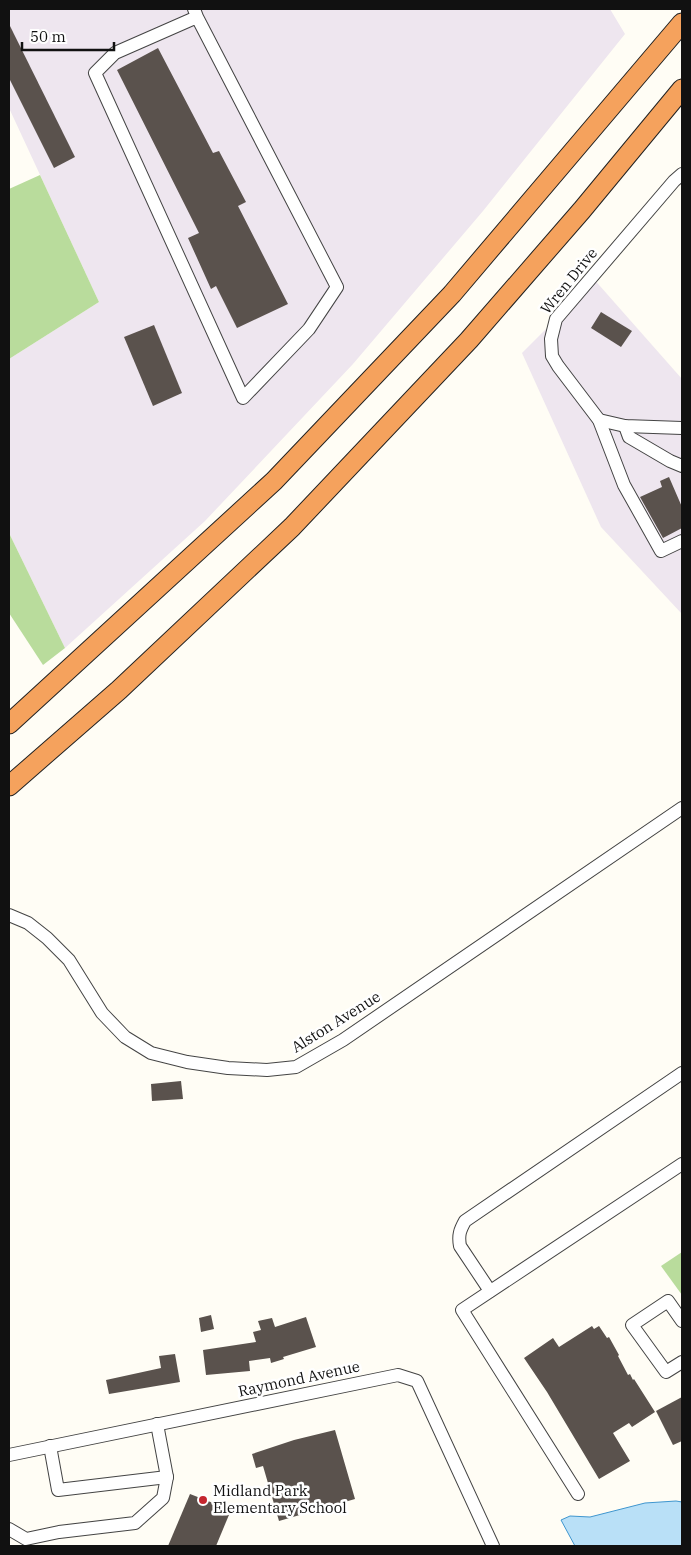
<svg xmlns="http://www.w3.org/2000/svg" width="691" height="1555" viewBox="0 0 691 1555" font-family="'IBM Plex Serif',serif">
<rect width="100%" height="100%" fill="#fffdf5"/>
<g fill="#eee6ef">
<path d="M9,9H610L625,34L483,211L353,364L205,521L65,648L9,533V359L99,302L9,108Z"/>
<path d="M592,277L682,379V614L601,527L522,353L556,319Z"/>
</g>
<g fill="#b9dc9c">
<path d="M40,175L99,302L9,359V189Z"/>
<path d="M9,533L65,648L43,665L9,613Z"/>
<path d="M682,1252V1295L661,1266Z"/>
</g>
<path fill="#b9e0f7" stroke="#3f96cf" d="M676,1501L682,1502V1546H575L561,1520L570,1516L590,1517L645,1503Z"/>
<g fill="#5a524d">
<path d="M9,24L75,157L54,168L9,78Z"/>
<path d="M158,48L213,153L219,151L246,202L238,206L288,304L237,328L216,286L211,289L188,238L199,233L117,70Z"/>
<path d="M601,312L632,331L621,347L591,328Z"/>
<path d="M154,325L182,393L153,406L124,337Z"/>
<path d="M669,477L682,507V528L663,538L640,497L662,487L660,481Z"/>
<path d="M181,1081L183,1099L152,1101L151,1084Z"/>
<path d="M211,1315L214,1329L201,1332L199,1318Z"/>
<path d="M306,1317L316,1347L283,1357L284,1359L271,1363L270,1358L249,1361L250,1371L206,1375L203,1350L256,1342L253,1332L261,1330L258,1321L272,1318L275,1327Z"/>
<path d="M592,1326L594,1329L599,1326L607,1338L609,1337L619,1355L618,1356L628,1375L630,1374L633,1380L634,1379L655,1412L632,1427L629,1423L613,1433L630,1461L599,1479L547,1392L524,1358L553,1338L559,1347Z"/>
<path d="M175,1354L180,1382L109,1394L106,1380L161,1368L159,1356Z"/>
<path d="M682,1397V1441L673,1445L656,1411Z"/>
<path d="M335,1430L355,1499L279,1521L263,1466L256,1468L252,1454L294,1440Z"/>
<path d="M190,1494L231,1510L216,1546H168Z"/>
</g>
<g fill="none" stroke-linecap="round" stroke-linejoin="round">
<g stroke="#444" stroke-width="14">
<g id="minor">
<path d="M194,9L197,17L337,287L309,329L243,398L95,73L115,53L197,17"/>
<path d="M682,174L674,181L556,319L551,339L552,356L558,366L599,420L624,485L661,551L682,541"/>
<path d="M599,420L625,426L682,428"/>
<path d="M625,426L629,437L670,461L682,466"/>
<path d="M9,915L28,923L47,938L69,960L102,1013L125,1037L151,1053L187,1062L228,1068L267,1070L296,1067L343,1040L682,808"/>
<path d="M490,1291L460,1246C458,1235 460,1230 465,1221L682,1073"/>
<path d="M682,1321L668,1301L632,1325L666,1372L682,1362"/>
<path d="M50,1446L58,1490L167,1477"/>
<path d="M9,1455L398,1375L417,1381L493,1546"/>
<path d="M578,1494L462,1310L682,1164"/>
<path d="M9,1529L26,1539L59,1532L135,1523L163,1498L167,1477L157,1424"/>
</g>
</g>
<g stroke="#222" stroke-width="21">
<g id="highway">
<path d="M9,724L274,481L452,294L682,23"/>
<path d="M9,786L119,690L292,527L469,340L582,210L682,89"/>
</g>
</g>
<use href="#minor" stroke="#fff" stroke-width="12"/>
<use href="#highway" stroke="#f5a25d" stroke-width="19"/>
</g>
<circle fill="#c4262e" stroke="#fff" stroke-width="2" cx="203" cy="1500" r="5"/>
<g text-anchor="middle" stroke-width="5" stroke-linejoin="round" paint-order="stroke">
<g font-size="15" fill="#111" stroke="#fff">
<text transform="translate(569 281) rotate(-51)" y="5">Wren Drive</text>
<text transform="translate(336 1022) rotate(-32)" y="5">Alston Avenue</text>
<text transform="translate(299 1379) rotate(-12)" y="5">Raymond Avenue</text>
</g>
<g font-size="15" fill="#111" stroke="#fff" text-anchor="start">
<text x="213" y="1496">Midland Park<tspan x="213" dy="17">Elementary School</tspan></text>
</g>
</g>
<rect width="691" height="1555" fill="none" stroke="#111111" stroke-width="20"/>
<path d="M22 42v8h92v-8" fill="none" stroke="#111111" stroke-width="2.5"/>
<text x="30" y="42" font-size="15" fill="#111111" stroke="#ffffff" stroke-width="4" paint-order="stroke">50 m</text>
</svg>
